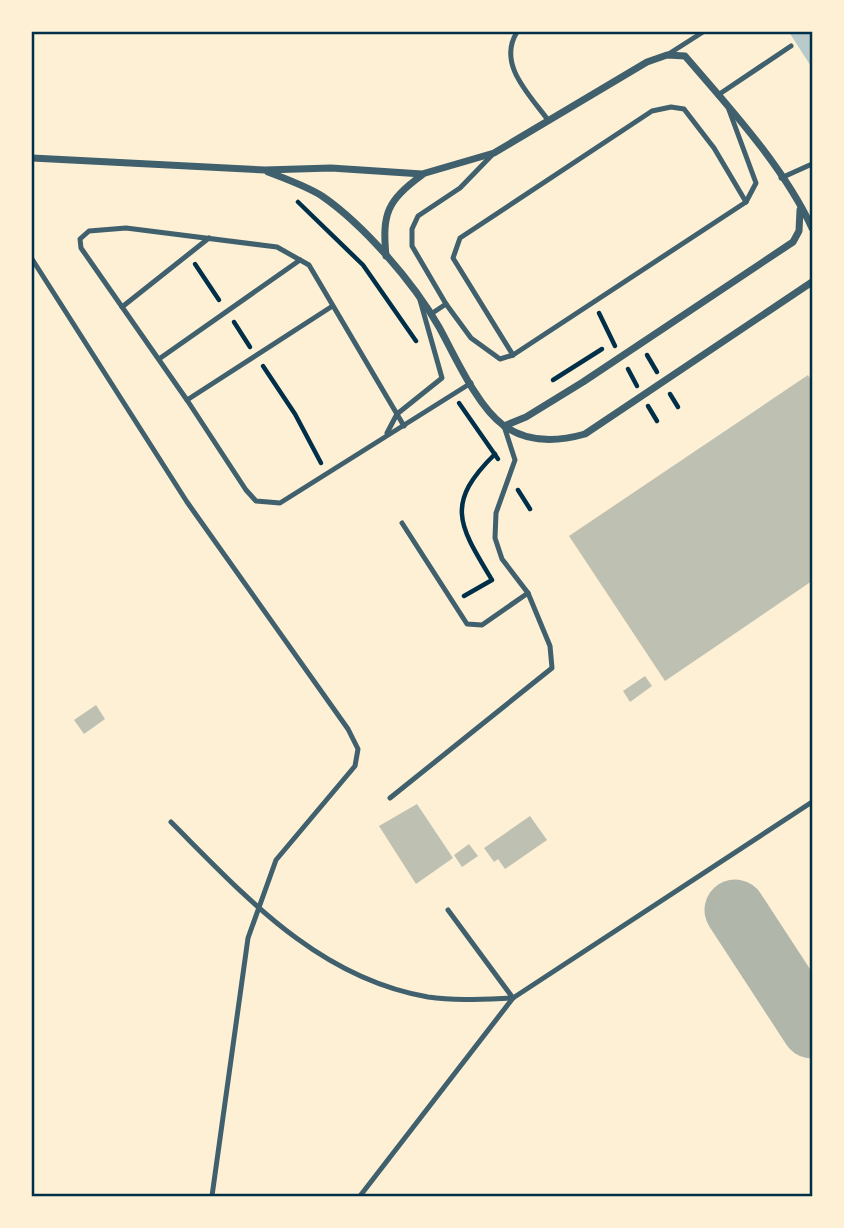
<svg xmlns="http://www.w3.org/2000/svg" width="844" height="1228" viewBox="0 0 844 1228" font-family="'DM Sans',sans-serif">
<rect width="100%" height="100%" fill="#fdf0d5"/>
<path fill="#b9caca" d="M789,32H812V68Z"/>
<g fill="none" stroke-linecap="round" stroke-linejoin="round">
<path stroke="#b1b6ab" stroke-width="61" d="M735,910L812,1028"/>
</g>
<g fill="#bec0b2">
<path d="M808,375L812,382V581L665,681L569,536Z"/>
<path d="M645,676L652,686L630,702L623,691Z"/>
<path d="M96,705L105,719L84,734L74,720Z"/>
<path d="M417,804L453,858L416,884L379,826Z"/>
<path d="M530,816L547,840L505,869L498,859L494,862L484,848Z"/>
<path d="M469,844L478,856L462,867L454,855Z"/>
</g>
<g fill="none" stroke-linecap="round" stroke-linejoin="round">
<g stroke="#003049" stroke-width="4.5">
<path d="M298,202L363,265L416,341"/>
<path d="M195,264L219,300"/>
<path d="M599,313L615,346"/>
<path d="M234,322L250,347"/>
<path d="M647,355L657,372"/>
<path d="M263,366L295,414L321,463"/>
<path d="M628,369L637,386"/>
<path d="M553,380L602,349"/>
<path d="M670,394L678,407"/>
<path d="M459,403L498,459"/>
<path d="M648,406L657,421"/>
<path d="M518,490L530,509"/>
<path d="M464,596L492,580C459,525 444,504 495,454"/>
</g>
<g stroke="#3f606c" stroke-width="5">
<path d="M517,32C497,64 529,94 548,120"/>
<path d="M667,55L703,32"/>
<path d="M718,95L791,46"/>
<path d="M492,155L460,188L418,216L412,229V246L446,304L471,338L500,359L513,355L746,202L756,183L729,110"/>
<path d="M781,178L812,164"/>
<path d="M32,259L187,502L348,729L358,749L355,766L276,860L248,938L212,1196"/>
<path d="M122,307L209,238"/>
<path d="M331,307L187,400L246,490L256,501L280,503L471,383"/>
<path d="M431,314L446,304"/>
<path d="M513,355L453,258L460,238L652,111L671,107L684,109L714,148L746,202"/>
<path d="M159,359L300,260"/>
<path d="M187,400L81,248L80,239L89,231L126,228L277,247L309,265L404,426"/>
<path d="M387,433L397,414L442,378L420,300"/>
<path d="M402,523L467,624L482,625L528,593"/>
<path d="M390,798L552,668L550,646L528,593L502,559L495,538L496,513L515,460L504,426"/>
<path d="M171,822C246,897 318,978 428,997C455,1001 486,999 513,998"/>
<path d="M448,910L513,998"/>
<path d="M360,1196L513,998L812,802"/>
</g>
<g stroke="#3f606c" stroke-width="7">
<path d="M32,158L265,170L331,168L422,174L494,153L647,62L667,55L685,56C729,107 784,167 812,228"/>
<path d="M268,172C286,179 306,186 322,196C364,225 414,283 439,327C455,356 477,406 503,425C527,443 557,442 585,434L812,282"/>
<path d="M386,256C382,213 387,201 422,175"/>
<path d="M504,426L526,417L583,382L793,242L799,231L800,210"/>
</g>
</g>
<rect width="844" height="1228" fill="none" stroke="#fdf0d5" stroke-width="66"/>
<rect x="33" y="33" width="778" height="1162" fill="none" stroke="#003049" stroke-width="2.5"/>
</svg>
